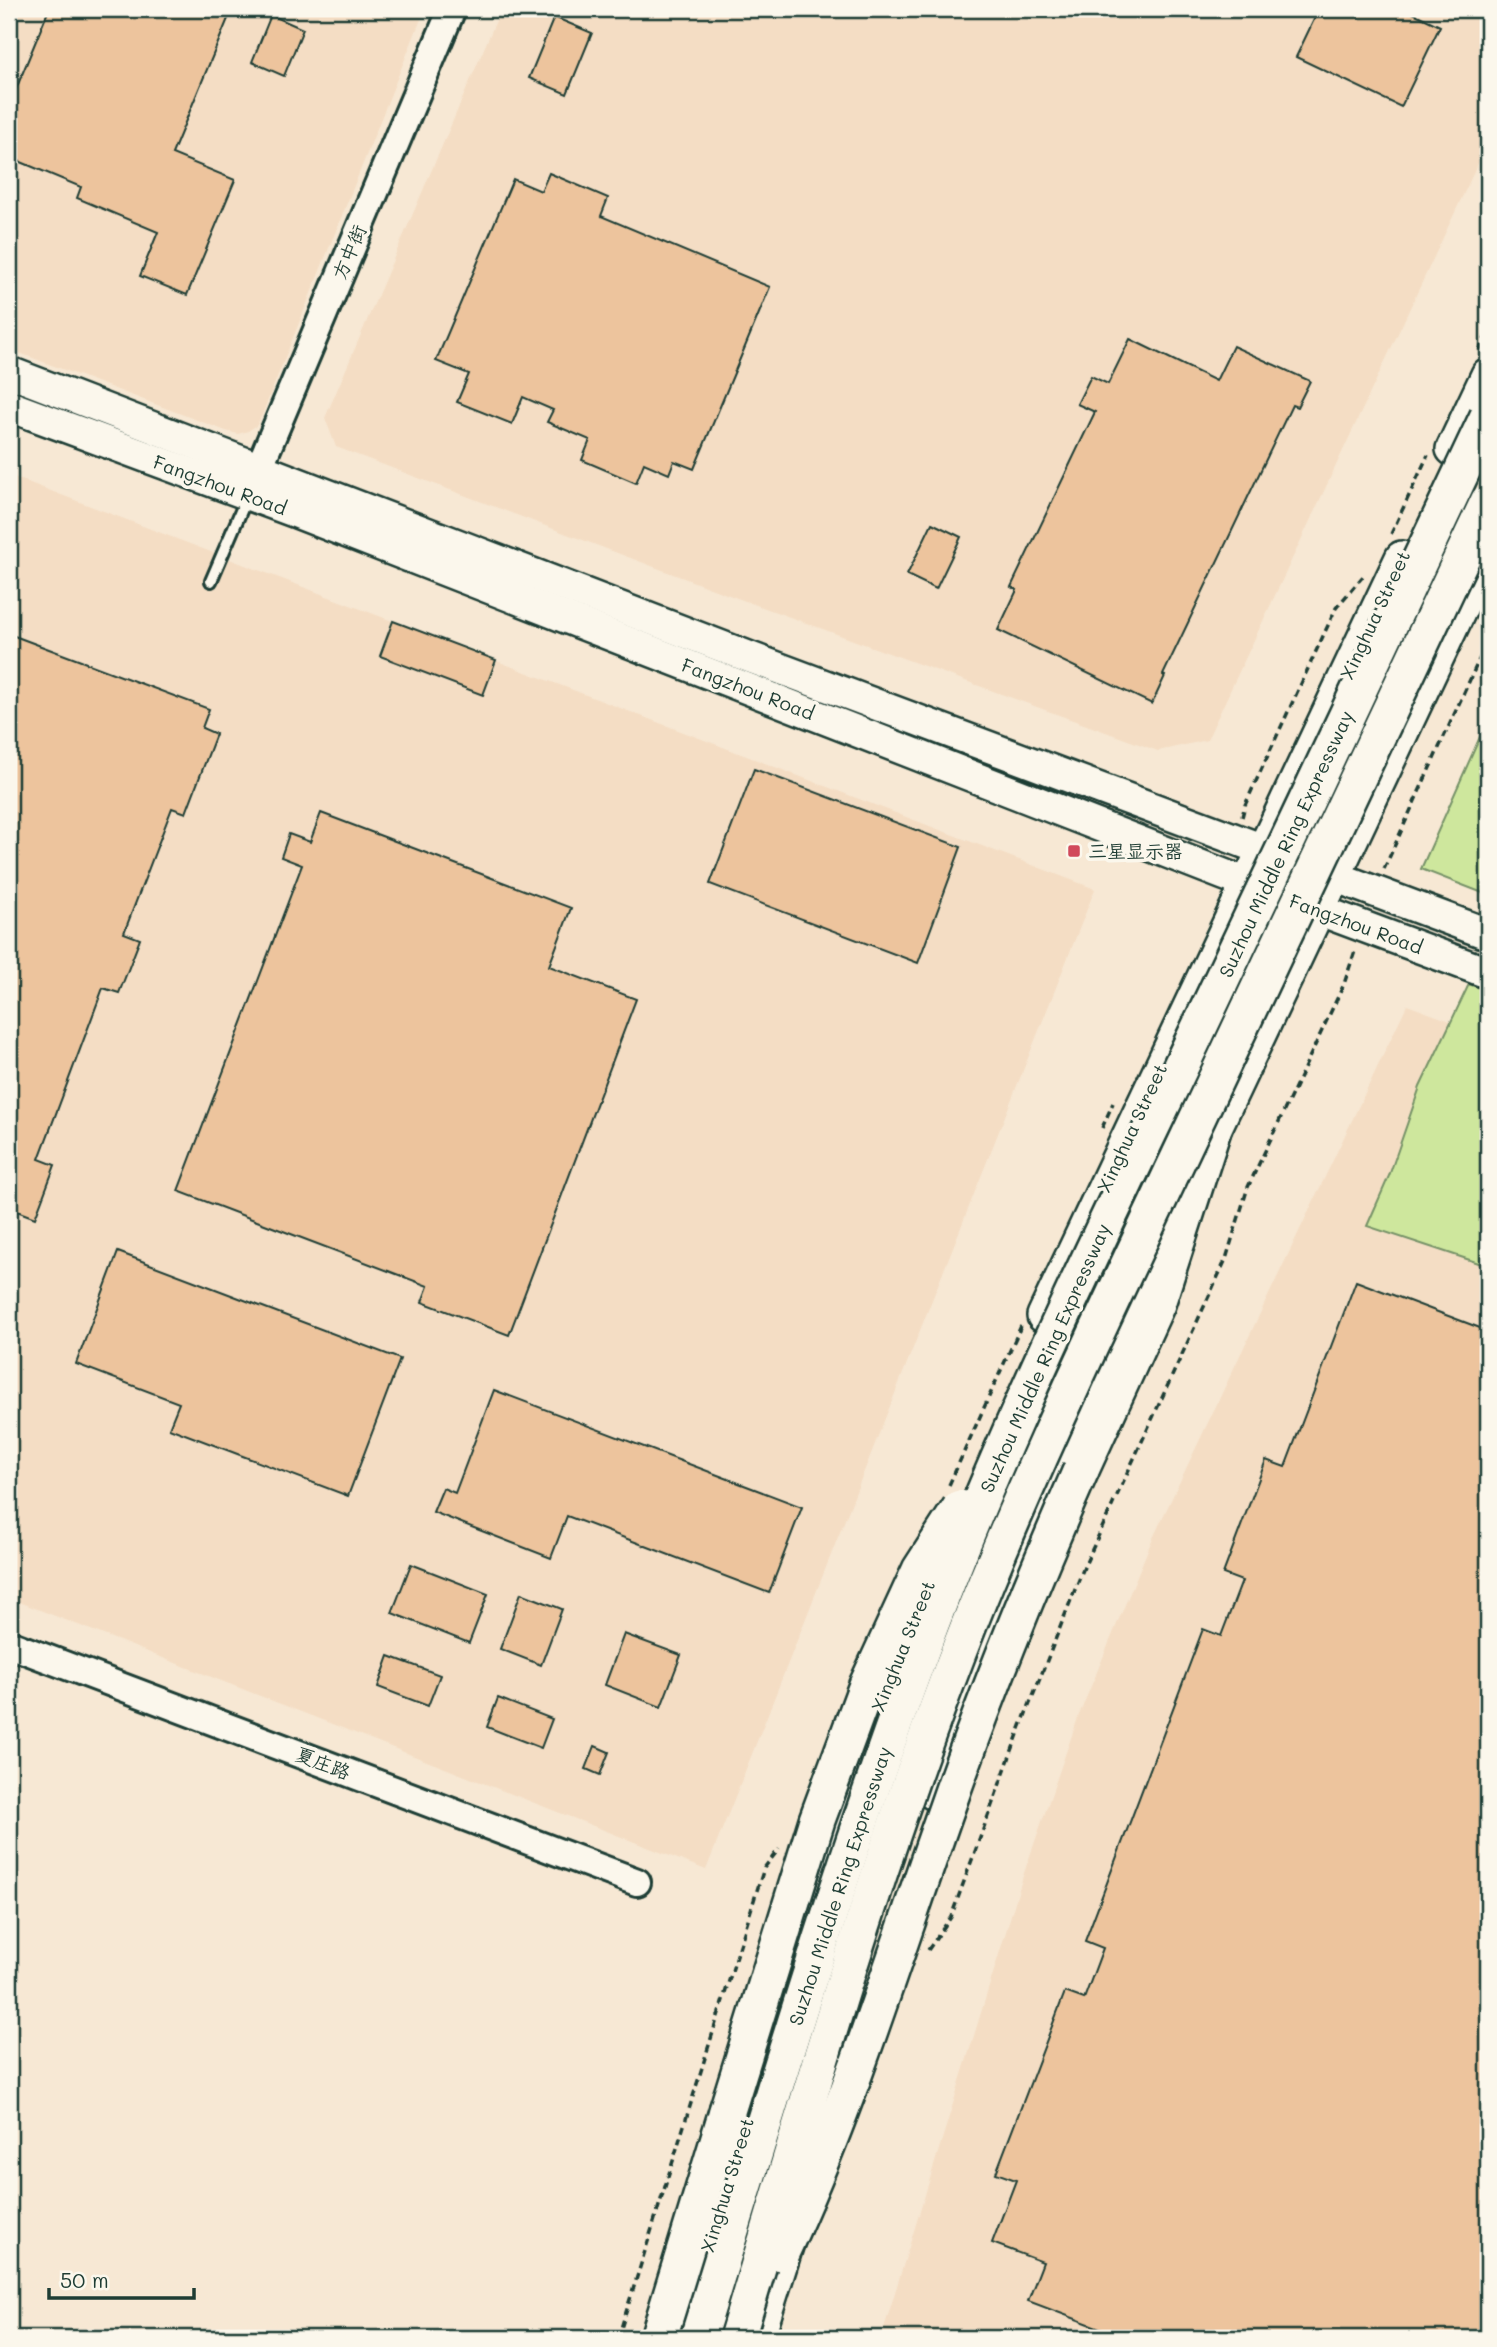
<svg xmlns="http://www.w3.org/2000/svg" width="1497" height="2347" viewBox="0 0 1497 2347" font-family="Mali,'LXGW WenKai TC',sans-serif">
<rect width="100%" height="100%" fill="#f7e8d4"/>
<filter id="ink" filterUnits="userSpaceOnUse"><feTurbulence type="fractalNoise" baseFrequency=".0143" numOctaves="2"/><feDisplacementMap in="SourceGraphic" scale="14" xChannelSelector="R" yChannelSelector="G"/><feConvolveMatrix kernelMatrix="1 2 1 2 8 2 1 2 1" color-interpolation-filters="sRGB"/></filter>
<g filter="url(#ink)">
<g fill="#f4ddc4">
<path d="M12,9H425L262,415L257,425L248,431L238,434L226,431L9,349V17Z"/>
<path d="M501,9H1488V142L1207,740L1158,751L718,591L336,447L325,418Z"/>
<path d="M9,475L1095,889L706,1870L9,1598Z"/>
<path d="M1407,1005L1488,1035V2338H881L1024,1873L1079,1715L1152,1540Z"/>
</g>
<g fill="#cee79d" stroke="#769268" stroke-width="2">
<path d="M1488,719V895L1421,869Z"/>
<path d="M1469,984L1488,991V1266L1367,1226L1389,1176L1420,1087Z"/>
</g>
<g fill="#edc49d" stroke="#1f3d34" stroke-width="2">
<path d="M49,9H232L172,154L235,180L187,295L140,276L158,232L77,198L81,187L9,157V106Z"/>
<path d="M1319,9H1405L1440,26L1401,107L1296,57Z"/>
<path d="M271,15L303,29L284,76L252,62Z"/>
<path d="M554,17L592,33L567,94L529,78Z"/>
<path d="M549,173L608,198L601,216L770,287L694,469L674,461L669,474L644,463L636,483L582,460L590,440L547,422L553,410L523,397L512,424L457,402L469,374L436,361L513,179L541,191Z"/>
<path d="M1130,339L1216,381L1233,346L1310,381L1297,407L1292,405L1163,675L1165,676L1152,704L998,630L1017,590L1011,587L1095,412L1077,404L1091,376L1108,384Z"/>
<path d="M932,523L961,537L936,589L907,575Z"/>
<path d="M393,621L496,660L483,695L380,656Z"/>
<path d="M9,634L209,709L202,728L216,734L186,813L172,808L124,933L140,939L119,993L103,988L39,1159L55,1165L35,1218L9,1208Z"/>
<path d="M754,769L961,847L918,963L710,884Z"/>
<path d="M321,813L571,908L549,966L636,999L509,1335L422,1302L428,1286L178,1191L302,865L281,857L289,834L310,842Z"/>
<path d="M118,1252L400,1359L348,1496L169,1428L179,1403L76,1364Z"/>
<path d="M1356,1281L1488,1331V2338H1126L1028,2301L1043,2262L992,2243L1016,2180L996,2173L1065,1992L1084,1999L1103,1948L1085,1941L1203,1629L1221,1636L1242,1581L1223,1574L1266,1460L1285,1467Z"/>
<path d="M494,1390L802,1507L769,1593L567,1516L551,1558L433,1512L443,1488L455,1493Z"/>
<path d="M411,1564L488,1594L469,1643L392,1613Z"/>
<path d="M521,1593L562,1609L541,1665L500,1649Z"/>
<path d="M624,1634L681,1655L661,1707L605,1685Z"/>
<path d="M389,1656L440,1675L428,1706L378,1687Z"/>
<path d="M498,1698L552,1719L541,1748L487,1727Z"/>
<path d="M595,1746L609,1752L600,1775L586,1769Z"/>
</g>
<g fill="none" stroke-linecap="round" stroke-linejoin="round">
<g stroke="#1f3d34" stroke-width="16">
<path id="service" d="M211,581L247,497"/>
</g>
<g stroke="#1f3d34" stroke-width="32">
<g id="tertiary">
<path d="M251,487L452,9"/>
<path d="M9,1644L637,1882"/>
</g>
</g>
<g stroke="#1f3d34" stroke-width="35">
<g id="secondary">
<path d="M9,372L752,658L1488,934"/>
<path d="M9,406L295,512L1225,875L1488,973"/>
</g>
</g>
<g stroke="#1f3d34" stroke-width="38">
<g id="primary">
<path d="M1453,449L1488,375"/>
<path d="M1202,1155L1488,549"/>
<path d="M1044,1316L1402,558"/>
<path d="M934,1793C999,1604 1083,1422 1165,1239"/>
<path d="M822,1883L883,1689L894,1665"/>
<path d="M679,2338L718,2215"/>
<path d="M757,2338L792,2227"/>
</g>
</g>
<g stroke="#1f3d34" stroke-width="40">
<g id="trunk">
<path d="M1081,1470L1157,1304L1213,1130"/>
<path d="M658,2338L727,2111"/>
</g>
</g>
<g stroke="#1f3d34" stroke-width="3.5" stroke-dasharray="7 5" stroke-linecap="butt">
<path d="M1479,351L1488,331"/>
<path d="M1391,534L1428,455"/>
<path d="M1242,817L1245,805L1336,608L1364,575"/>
<path d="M1384,869L1482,653L1488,633"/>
<path d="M1102,1128L1113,1103"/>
<path d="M949,1485L1021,1326"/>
<path d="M928,1950L951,1917L1021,1726L1084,1567L1226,1259L1248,1187L1344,984L1356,948"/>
<path d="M618,2338L764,1868L779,1849"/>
</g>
<use href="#service" stroke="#fbf7ec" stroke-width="10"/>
<use href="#tertiary" stroke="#fbf7ec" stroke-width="26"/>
<use href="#secondary" stroke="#fbf7ec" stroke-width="30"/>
<use href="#primary" stroke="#fbf7ec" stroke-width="33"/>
<use href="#trunk" stroke="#fbf7ec" stroke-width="35"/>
<g stroke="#1f3d34" stroke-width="40" stroke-linecap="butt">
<g id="trunk-bridge">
<path d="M727,2111L817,1820L867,1685L920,1570L960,1508"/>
<path d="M781,2253C848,2110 893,1959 946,1810C986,1695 1032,1582 1081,1470"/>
<path d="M698,2338C777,2082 852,1823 951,1573C1019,1402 1100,1235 1180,1068C1283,851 1386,633 1488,416"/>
<path d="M737,2338C813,2084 886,1826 987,1580C1052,1423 1126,1270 1198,1117C1295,912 1391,707 1488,502"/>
</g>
</g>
<use href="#trunk-bridge" stroke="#fbf7ec" stroke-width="35"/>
</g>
</g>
<rect fill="#d1495b" stroke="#fbf7ec" stroke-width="2.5" x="1067" y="844" width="14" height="14" rx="3.5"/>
<g text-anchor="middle" stroke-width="7" stroke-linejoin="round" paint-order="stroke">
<g font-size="19" fill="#1f3d34" stroke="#fbf7ec">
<text transform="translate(349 252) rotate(-67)" y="7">方中街</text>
<text transform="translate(220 485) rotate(20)" y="7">Fangzhou Road</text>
<text transform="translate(1375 615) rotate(-65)" y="7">Xinghua Street</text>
<text transform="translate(748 689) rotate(21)" y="7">Fangzhou Road</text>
<text transform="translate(1286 844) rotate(-65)" y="7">Suzhou Middle Ring Expressway</text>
<text transform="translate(1356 924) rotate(20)" y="7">Fangzhou Road</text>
<text transform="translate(1132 1128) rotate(-65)" y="7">Xinghua Street</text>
<text transform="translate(1045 1358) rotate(-66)" y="7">Suzhou Middle Ring Expressway</text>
<text transform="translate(903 1646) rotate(-68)" y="7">Xinghua Street</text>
<text transform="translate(323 1763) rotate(21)" y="7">夏庄路</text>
<text transform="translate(840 1886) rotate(-72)" y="7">Suzhou Middle Ring Expressway</text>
<text transform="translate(727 2185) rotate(-73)" y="7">Xinghua Street</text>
</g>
<g font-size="19" fill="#1f3d34" stroke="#fbf7ec" text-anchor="start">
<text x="1088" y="858">三星显示器</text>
</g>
</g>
<rect width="1497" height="2347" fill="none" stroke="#fbf7ec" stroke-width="35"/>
<rect x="18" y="18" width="1462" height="2312" fill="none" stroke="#1f3d34" stroke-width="2.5" filter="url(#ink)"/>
<path d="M49 2288v10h145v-10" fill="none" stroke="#1f3d34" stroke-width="3.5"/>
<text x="60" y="2288" font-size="21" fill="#1f3d34" stroke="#fbf7ec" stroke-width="5" paint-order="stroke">50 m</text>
</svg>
